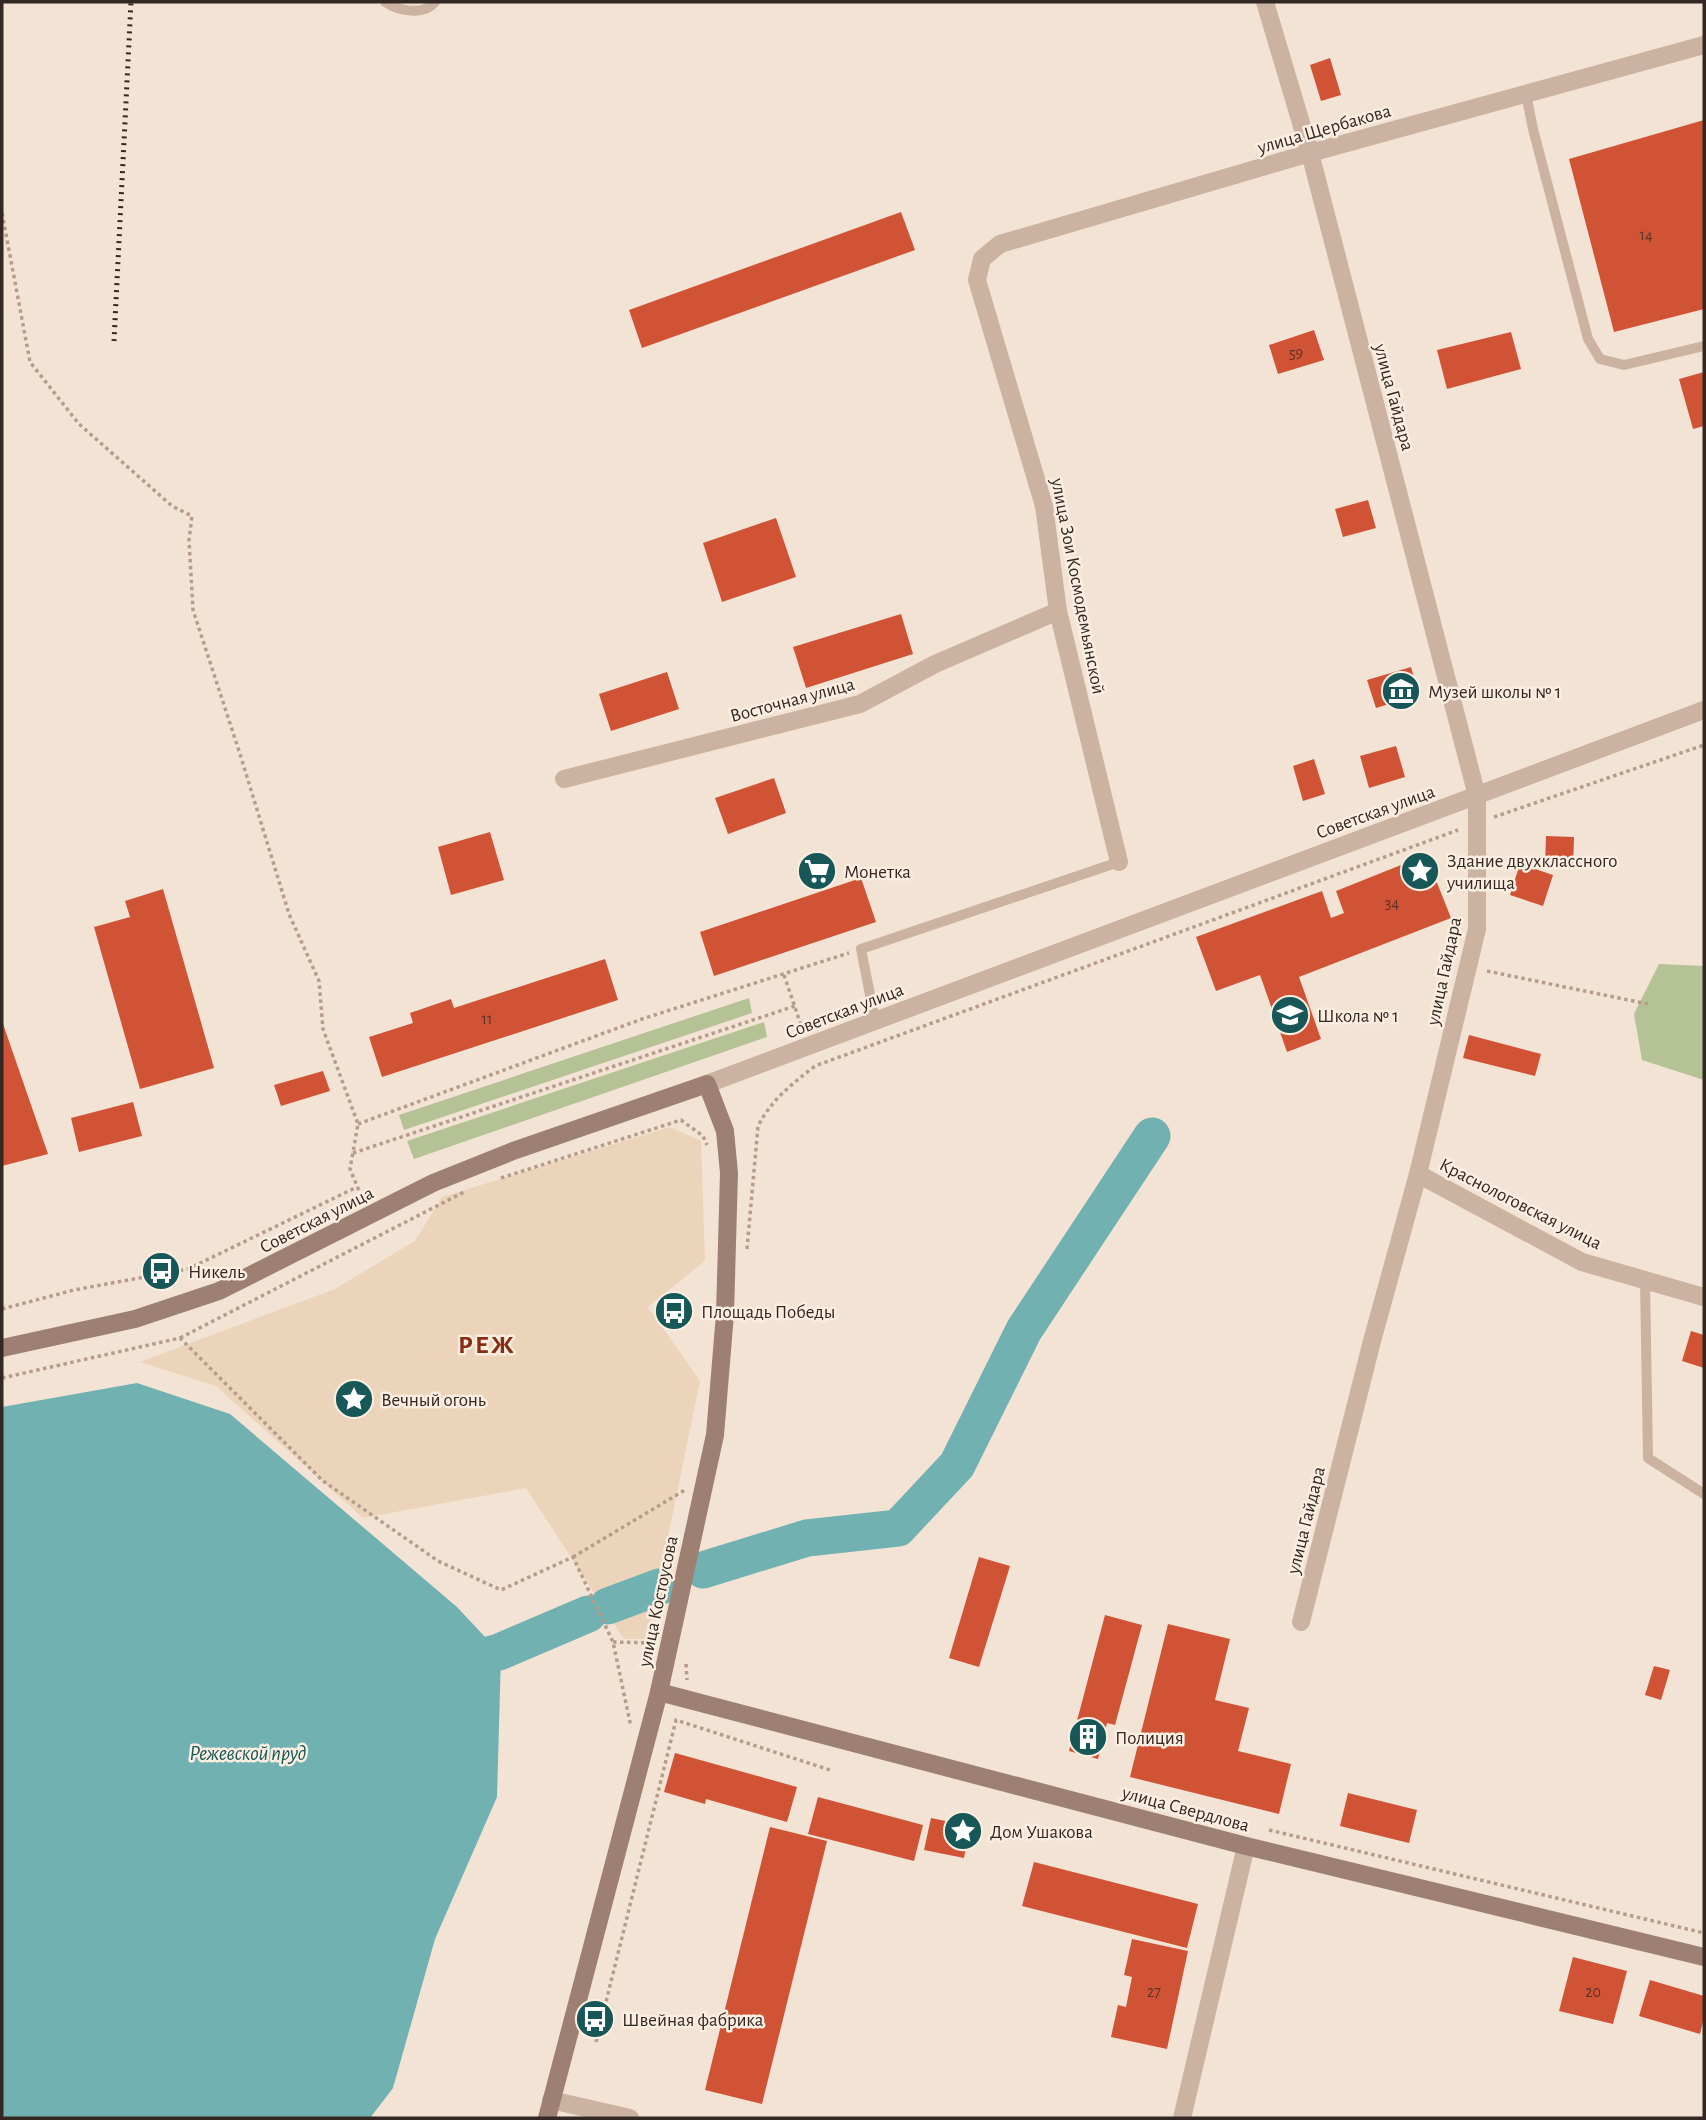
<svg xmlns="http://www.w3.org/2000/svg" width="1706" height="2120" viewBox="0 0 1706 2120" font-family="'Alegreya Sans',sans-serif">
<rect width="100%" height="100%" fill="#f2e3d5"/>
<g fill="#b5c295">
<path d="M1659,964L1704,966V1080L1642,1060L1634,1014Z"/>
<path d="M749,998L752,1013L404,1130L399,1115Z"/>
<path d="M764,1022L767,1037L414,1159L407,1141Z"/>
</g>
<path fill="#ecd4bb" d="M670,1127L701,1141L705,1261L648,1307L700,1381L647,1639H624L526,1488L363,1518L216,1386L140,1362L335,1289L415,1241L442,1197Z"/>
<path fill="#72b1b1" d="M137,1383L230,1414L457,1607L501,1654L497,1797L435,1939L393,2088L370,2118H2V1407Z"/>
<g fill="none" stroke-linecap="round" stroke-linejoin="round">
<g stroke="#72b1b1" stroke-width="37">
<path d="M703,1570L807,1538L898,1528L957,1465L1024,1330L1152,1136"/>
<path d="M608,1606L659,1587"/>
<path d="M452,1665L499,1652L588,1614"/>
</g>
</g>
<g fill="#d05336">
<path d="M1330,58L1341,95L1321,101L1310,65Z"/>
<path d="M1704,120V309L1614,332L1569,159Z"/>
<path d="M901,212L915,250L642,348L629,310Z"/>
<path d="M1314,330L1324,360L1278,374L1269,345Z"/>
<path d="M1511,332L1521,369L1447,389L1437,350Z"/>
<path d="M1704,372V426L1693,429L1679,379Z"/>
<path d="M1368,500L1376,528L1343,537L1335,509Z"/>
<path d="M776,518L796,577L722,602L703,543Z"/>
<path d="M901,614L913,654L806,688L793,647Z"/>
<path d="M1411,667L1419,695L1376,708L1367,680Z"/>
<path d="M667,672L679,709L611,731L599,694Z"/>
<path d="M1396,746L1405,777L1369,788L1360,756Z"/>
<path d="M1314,759L1325,794L1303,801L1293,766Z"/>
<path d="M774,778L786,813L728,834L715,798Z"/>
<path d="M490,832L504,880L451,895L438,847Z"/>
<path d="M1546,836L1574,837L1573,868L1545,867Z"/>
<path d="M1426,855L1451,918L1299,977L1321,1039L1287,1052L1260,975L1216,991L1196,937L1322,891L1331,918L1344,913L1336,891Z"/>
<path d="M1520,864L1553,875L1543,906L1510,895Z"/>
<path d="M861,878L876,922L714,976L700,932Z"/>
<path d="M163,889L214,1068L140,1089L94,927L130,917L125,901Z"/>
<path d="M605,959L618,1000L382,1077L369,1037L413,1023L410,1013L451,999L454,1008Z"/>
<path d="M2,1021L48,1154L2,1166Z"/>
<path d="M1469,1035L1541,1054L1535,1076L1463,1058Z"/>
<path d="M323,1071L330,1091L281,1106L274,1085Z"/>
<path d="M133,1102L142,1136L79,1152L71,1118Z"/>
<path d="M1691,1331L1704,1335V1368L1682,1361Z"/>
<path d="M979,1557L1010,1566L979,1667L949,1658Z"/>
<path d="M1105,1615L1142,1625L1115,1725L1107,1723L1098,1759L1069,1751Z"/>
<path d="M1168,1624L1230,1639L1215,1700L1249,1708L1238,1751L1291,1764L1279,1814L1130,1777Z"/>
<path d="M1654,1666L1670,1670L1661,1700L1645,1695Z"/>
<path d="M675,1753L797,1787L787,1822L706,1799L705,1804L664,1792Z"/>
<path d="M1348,1793L1417,1810L1409,1843L1340,1826Z"/>
<path d="M818,1797L923,1825L914,1861L808,1834Z"/>
<path d="M931,1818L970,1826L964,1858L924,1850Z"/>
<path d="M770,1827L827,1841L762,2104L705,2090Z"/>
<path d="M1034,1862L1198,1904L1187,1948L1022,1906Z"/>
<path d="M1132,1939L1188,1951L1167,2049L1111,2037L1118,2005L1126,2007L1132,1977L1124,1975Z"/>
<path d="M1573,1957L1627,1971L1613,2024L1559,2011Z"/>
<path d="M1650,1980L1704,1996V2017L1700,2034L1639,2016Z"/>
</g>
<g fill="none" stroke-linecap="round" stroke-linejoin="round">
<g stroke="#b79c8b" stroke-width="3.5" stroke-dasharray="3.5 3.5" stroke-linecap="butt">
<path d="M2,213L30,362L79,424L172,506L192,516L189,540L193,610L240,754L289,914L319,981L323,1029L358,1124L350,1169L362,1198"/>
<path d="M1494,817L1704,745"/>
<path d="M1487,971L1648,1004"/>
<path d="M784,975L803,1031"/>
<path d="M358,1124L642,1019L849,953"/>
<path d="M353,1153L795,1006"/>
<path d="M501,1178L681,1120L703,1136L707,1145"/>
<path d="M747,1249L758,1126C772,1099 792,1084 815,1066L1458,830"/>
<path d="M2,1309L74,1290L188,1269L357,1187"/>
<path d="M180,1338L464,1192"/>
<path d="M2,1378L180,1338L323,1481L438,1561L501,1590L573,1557L613,1642L631,1727"/>
<path d="M573,1557L685,1490"/>
<path d="M613,1642L653,1643"/>
<path d="M686,1664L687,1680"/>
<path d="M1269,1830L1704,1933"/>
<path d="M596,2042L676,1720L830,1770"/>
</g>
<g stroke="#cbb2a1" stroke-width="10">
<path d="M385,2C398,11 424,16 435,2"/>
<path d="M1526,94L1533,129L1588,339L1600,359L1624,365L1704,346"/>
<path d="M875,1020L861,949L1119,862"/>
<path d="M1645,1280L1648,1458L1704,1494"/>
</g>
<g stroke="#cbb2a1" stroke-width="18">
<path d="M1265,2L1310,153L1477,796V929L1418,1174L1372,1341L1301,1622"/>
<path d="M564,779L860,704L935,664L1058,611"/>
<path d="M1119,862L1058,611L1044,506L977,280L982,259L1000,244L1310,153L1704,45"/>
<path d="M707,1084L1704,710"/>
<path d="M1418,1174L1582,1262L1704,1297"/>
<path d="M551,2100L630,2118"/>
<path d="M1182,2118L1246,1846"/>
</g>
<g stroke="#9e8072" stroke-width="18">
<path d="M2,1348L135,1319L219,1291L433,1183L513,1151L707,1084L725,1131L729,1173L725,1314L715,1435L659,1692L547,2118"/>
<path d="M659,1692L1246,1846L1704,1957"/>
</g>
<path stroke="#342824" stroke-width="5" stroke-dasharray="2 5" stroke-linecap="butt" d="M114,341L131,2"/>
</g>
<defs>
<g id="museum-disc" transform="scale(2.0125)"><circle r="9.5" fill="#175758" stroke="#faeee1"/><path d="M0-6L6-3V-2H-6V-3ZM-5-1h2V3h-2ZM-1-1h2V3h-2ZM3-1h2V3H3ZM-6 4H6V6H-6Z" fill="#fff"/></g>
<g id="supermarket-disc" transform="scale(2.0125)"><circle r="9.5" fill="#175758" stroke="#faeee1"/><path d="M-6-5.5h2.5l.6 2H6L4.5 2H-2.5L-4.4-4H-6ZM-1.5 3.2a1.3 1.3 0 1 0 .1 0ZM3 3.2a1.3 1.3 0 1 0 .1 0Z" fill="#fff"/></g>
<g id="sight-disc" transform="scale(2.0125)"><circle r="9.5" fill="#175758" stroke="#faeee1"/><path d="M0-6L1.8-2.2L6-1.7L2.9 1.2L3.7 5.4L0 3.3L-3.7 5.4L-2.9 1.2L-6-1.7L-1.8-2.2Z" fill="#fff"/></g>
<g id="school-disc" transform="scale(2.0125)"><circle r="9.5" fill="#175758" stroke="#faeee1"/><path d="M0-5L7-2L0 1L-7-2ZM-4 1L0 2.5L4 1V4Q0 6-4 4Z" fill="#fff"/></g>
<g id="bus-disc" transform="scale(2.0125)"><circle r="9.5" fill="#175758" stroke="#faeee1"/><path d="M-5-6H5V4H4V6H2V4H-2V6H-4V4H-5ZM-3.5-4V0h7V-4ZM-3.5 1.2v1.5H-2V1.2ZM2 1.2v1.5H3.5V1.2Z" fill="#fff"/></g>
<g id="building-disc" transform="scale(2.0125)"><circle r="9.5" fill="#175758" stroke="#faeee1"/><path d="M-4-6H4V6H1V3H-1V6H-4ZM-2.5-4.3h1.7v1.8h-1.7ZM.8-4.3h1.7v1.8H.8ZM-2.5-1h1.7V.8h-1.7ZM.8-1h1.7V.8H.8Z" fill="#fff"/></g>
</defs>
<g fill-rule="evenodd">
<use href="#museum-disc" x="1401" y="691"/>
<use href="#supermarket-disc" x="817" y="871"/>
<use href="#sight-disc" x="1420" y="871"/>
<use href="#school-disc" x="1290" y="1015"/>
<use href="#bus-disc" x="161" y="1271"/>
<use href="#bus-disc" x="674" y="1311"/>
<use href="#sight-disc" x="354" y="1399"/>
<use href="#building-disc" x="1088" y="1737"/>
<use href="#sight-disc" x="963" y="1831"/>
<use href="#bus-disc" x="595" y="2019"/>
</g>
<g text-anchor="middle" stroke-width="5" stroke-linejoin="round" paint-order="stroke">
<g font-size="16" fill="#5b3328">
<text x="1646" y="240">14</text>
<text x="1296" y="358">59</text>
<text x="1392" y="908">34</text>
<text x="487" y="1024">11</text>
<text x="1154" y="1997">27</text>
<text x="1593" y="1997">20</text>
</g>
<g font-size="19" fill="#342824" stroke="#faeee1">
<text transform="translate(1324 128) rotate(-16)" y="7">улица Щербакова</text>
<text transform="translate(1395 397) rotate(75)" y="7">улица Гайдара</text>
<text transform="translate(1079 586) rotate(79)" y="7">улица Зои Космодемьянской</text>
<text transform="translate(792 699) rotate(-15)" y="7">Восточная улица</text>
<text transform="translate(1375 811) rotate(-20)" y="7">Советская улица</text>
<text transform="translate(1443 971) rotate(-78)" y="7">улица Гайдара</text>
<text transform="translate(844 1010) rotate(-21)" y="7">Советская улица</text>
<text transform="translate(1521 1203) rotate(27)" y="7">Краснологовская улица</text>
<text transform="translate(316 1219) rotate(-27)" y="7">Советская улица</text>
<text transform="translate(1305 1520) rotate(-76)" y="7">улица Гайдара</text>
<text transform="translate(657 1601) rotate(-78)" y="7">улица Костоусова</text>
<text transform="translate(1186 1808) rotate(15)" y="7">улица Свердлова</text>
</g>
<g font-size="19" fill="#342824" stroke="#faeee1" text-anchor="start">
<text x="1428" y="698">Музей школы № 1</text>
<text x="1447" y="867">Здание двухклассного<tspan x="1447" dy="22">училища</tspan></text>
<text x="844" y="878">Монетка</text>
<text x="1317" y="1022">Школа № 1</text>
<text x="188" y="1278">Никель</text>
<text x="701" y="1318">Площадь Победы</text>
<text x="381" y="1406">Вечный огонь</text>
<text x="1115" y="1744">Полиция</text>
<text x="990" y="1838">Дом Ушакова</text>
<text x="622" y="2026">Швейная фабрика</text>
</g>
<g font-size="21" font-style="italic" fill="#175758" stroke="#faeee1">
<text x="248" y="1760">Режевской пруд</text>
</g>
<g font-size="26" font-weight="bold" letter-spacing="2" fill="#892d17" stroke="#faeee1">
<text x="487" y="1353">РЕЖ</text>
</g>
</g>
<rect width="1706" height="2120" fill="none" stroke="#342824" stroke-width="7"/>
</svg>
